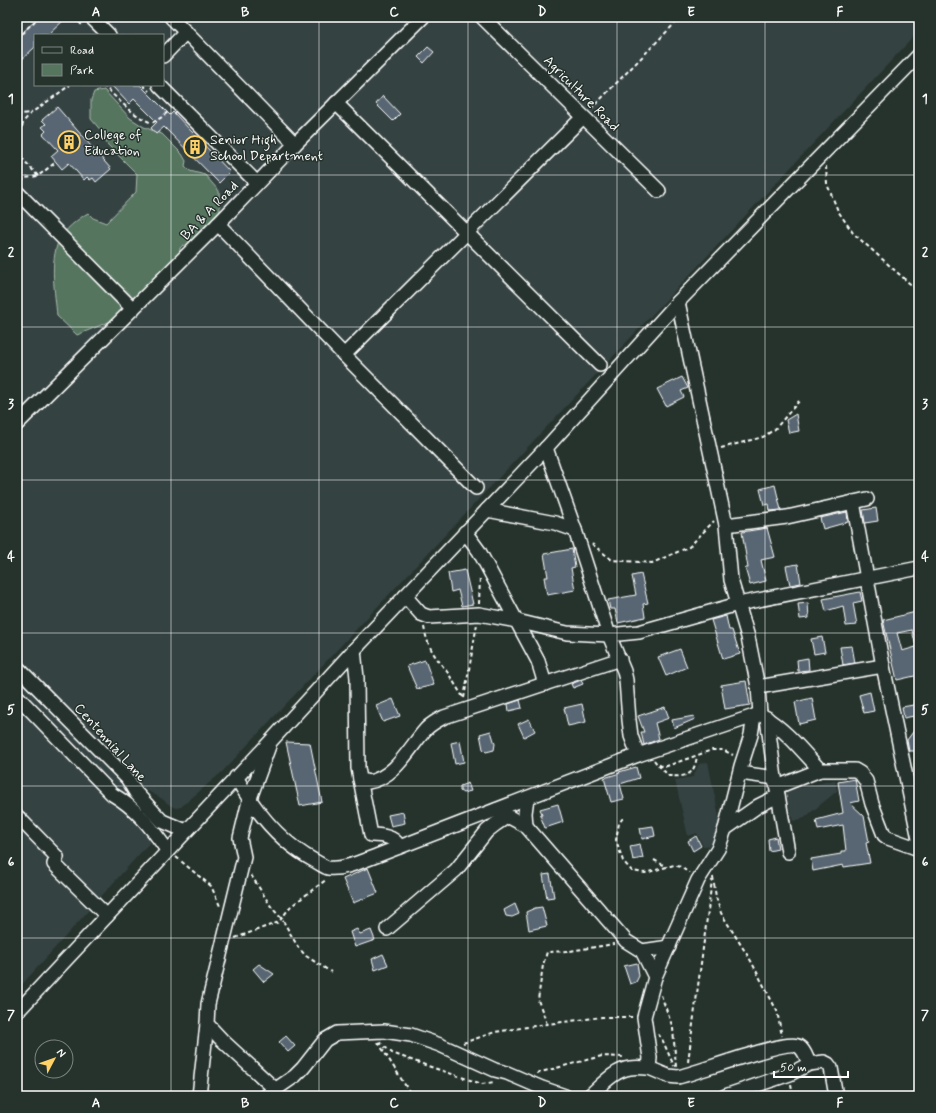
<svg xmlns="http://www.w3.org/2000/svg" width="936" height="1113" viewBox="0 0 936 1113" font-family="Mynerve,sans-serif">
<rect width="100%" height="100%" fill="#26332d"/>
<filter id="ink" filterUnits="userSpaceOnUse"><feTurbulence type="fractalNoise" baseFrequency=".025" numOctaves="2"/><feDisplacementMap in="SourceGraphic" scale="8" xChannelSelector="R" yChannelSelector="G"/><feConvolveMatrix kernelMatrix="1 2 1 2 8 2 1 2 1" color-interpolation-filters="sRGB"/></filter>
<g filter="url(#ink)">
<g fill="#354242" fill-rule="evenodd">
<path d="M17,17H919V31L222,772L181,807L176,808L171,806L161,798L142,788L136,793L127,803L151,837V841L17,990ZM35,35H163V85H35Z"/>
<path d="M708,762L722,833L713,845L703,846L697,833L688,836L675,780L693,777L699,764Z"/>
<path d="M835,780L837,791L804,818L793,821L785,791Z"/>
</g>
<path fill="#55755e" stroke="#aabaae" d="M104,90L130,118L144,127L162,134L182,154L186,161L185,166L190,171L205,175L219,191L220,211L194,237L193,243L188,247L183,245L180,248V256L111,321L77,335L57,316C55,292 49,263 59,240C63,231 79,218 88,213L93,218L106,223L136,192L137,174L107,144L103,133L91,119V100L94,92Z"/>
<g fill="#586673" stroke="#fff" fill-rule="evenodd">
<path d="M39,17H67L48,35H35V47L17,64V38Z"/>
<path d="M428,47L434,52L424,63L418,57Z"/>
<path d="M111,85H140L170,115L173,112L230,172L219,183L164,127L156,134L151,128L157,122L134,99L129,104Z"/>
<path d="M383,96L400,114L393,121L376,104Z"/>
<path d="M57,107L111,169L96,182L93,178L90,180L87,177L84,180L69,163L62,169L51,156L58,150L43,134L46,131L42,127L46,124L42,120Z"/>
<path d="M682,377L688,388L681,391L684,397L666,406L657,389Z"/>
<path d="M796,414L799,431L789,433L786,420Z"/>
<path d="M775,485L781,510L770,511L769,504L764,505L760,489Z"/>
<path d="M876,508L878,521L865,523L863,510Z"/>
<path d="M847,512L848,522L823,529L820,518Z"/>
<path d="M767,528L775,557L761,560L766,581L750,585L745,568H748L742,532Z"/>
<path d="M572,549L575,567L571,568L575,590L547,595L544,577H548L544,554Z"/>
<path d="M798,564L801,583L790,585L786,566Z"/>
<path d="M465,570L473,604L462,606L458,590L451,592L448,573Z"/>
<path d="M641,574L648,603L643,604L645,617L618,623L615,609H610L608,600L636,595L632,576Z"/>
<path d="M860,592L862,601L853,603L857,625L846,626L843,606L826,611L823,599Z"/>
<path d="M808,603L809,618L800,619L798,604Z"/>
<path d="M916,612L919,624V675L897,680L883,620ZM912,630L916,647L902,651L897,633Z"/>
<path d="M726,616L729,630H732L740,654L723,659L711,620Z"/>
<path d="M822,637L825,652L814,654L811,639Z"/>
<path d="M852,646L855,663L843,665L840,647Z"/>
<path d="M680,649L687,667L666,676L658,657Z"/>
<path d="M808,658L809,670L798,671L797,660Z"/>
<path d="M425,660L434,685L417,689L407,666Z"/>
<path d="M581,680L583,684L573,688L571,684Z"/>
<path d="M746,681L750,705L725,709L721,685Z"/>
<path d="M870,692L874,711L864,713L859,695Z"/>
<path d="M812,698L816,720L799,724L795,702Z"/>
<path d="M393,699L400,716L383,722L376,706Z"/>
<path d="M520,700L522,708L509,711L508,704Z"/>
<path d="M582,704L586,722L568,726L564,708Z"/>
<path d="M919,704V715L904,718L902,707Z"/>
<path d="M665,707L669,718L655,723L659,739L644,745L641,732H644L638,716Z"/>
<path d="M694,716L695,719L674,728L672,720Z"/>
<path d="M529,719L535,731L524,737L518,724Z"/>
<path d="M919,724V748L916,751H909L907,740Z"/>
<path d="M491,731L495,744L494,750L486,752L483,749L480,734Z"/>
<path d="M460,741L464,762L455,764L451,743Z"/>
<path d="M286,742L310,743L322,802L300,806Z"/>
<path d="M636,767L639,778L620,784L624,799L611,802L604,778L620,773L619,772Z"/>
<path d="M855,779L859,801L850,803L864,816L869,842L866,843L870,863L844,867L843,865L813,871L811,859L841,854V851H846L843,825L818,830L816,820L843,813L838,782Z"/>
<path d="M468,783L471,791L463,793L460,791V786Z"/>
<path d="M558,804L563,822L545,828L540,815L542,814L540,809Z"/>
<path d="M403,812L405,823L391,826L388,815Z"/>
<path d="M653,826L655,836L642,839L640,828Z"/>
<path d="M696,836L701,846L693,851L688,841Z"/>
<path d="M776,837L778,849L769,851L768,839Z"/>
<path d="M640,844L643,858L633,860L630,846Z"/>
<path d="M368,868L378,893L353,903L343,879Z"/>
<path d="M550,874L554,897L547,898L543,875Z"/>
<path d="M515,904L519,914L512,917L506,916L504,910Z"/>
<path d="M542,907L547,926L529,930L526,912L535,908Z"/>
<path d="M357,929L360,934L371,930L375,940L355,947L350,932Z"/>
<path d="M383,954L388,965L375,970L372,959Z"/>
<path d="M637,963L639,976L636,982L630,984L624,966Z"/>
<path d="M259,964L274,974L264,982L253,969Z"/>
<path d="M286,1036L295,1046L288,1052L279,1042Z"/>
</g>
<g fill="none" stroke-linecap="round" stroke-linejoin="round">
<g stroke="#fff" stroke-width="16">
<g id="minor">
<path d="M91,17L109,35"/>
<path d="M171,17L295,144"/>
<path d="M482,17L659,191"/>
<path d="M163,56L186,32"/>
<path d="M159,85L257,183"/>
<path d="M336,103L600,365"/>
<path d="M17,192L133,309"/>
<path d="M218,224L344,355L476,488"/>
<path d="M678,302L726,525L731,580L748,637L758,687L760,714"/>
<path d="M344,355L583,117"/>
<path d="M17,424L218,224L295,144L423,17"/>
<path d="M546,448L575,530"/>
<path d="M853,502L883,666L919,839"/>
<path d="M487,510L555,523L575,530L609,635L624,671L626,680L629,720L631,736L638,755"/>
<path d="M726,525L787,517L867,499"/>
<path d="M465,532L479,551L538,661L545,684"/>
<path d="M405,596L421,614L429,617L479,614L517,621L567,633L609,635L639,632L738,604L919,568"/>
<path d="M354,650L357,678L358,768L360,779L368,782C395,778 409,748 426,729C432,723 438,720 444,717L620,659"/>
<path d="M17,667L127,778L136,793L162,821L186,831"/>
<path d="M758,687L883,666"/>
<path d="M17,696L112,794C136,808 151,827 167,850"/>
<path d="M767,718L775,778L788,852"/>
<path d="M269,746L249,801L240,838L244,857L208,1004L207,1024L222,1040L276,1090"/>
<path d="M740,773L775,778"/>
<path d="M236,777C255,811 279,842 315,861C319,863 324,867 328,868C343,870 362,861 376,856L638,755L760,714C785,729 801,749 820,770H855L860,773L866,781L872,804L884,835L888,838L919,849"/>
<path d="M360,779L371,835C381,835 395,836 399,847"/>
<path d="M777,787L820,770"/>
<path d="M496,810L526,826L626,941L642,951L655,977L644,1017L650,1058L649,1068C643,1068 637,1067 630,1068C614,1070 601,1086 589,1096"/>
<path d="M17,816L57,857L54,864L107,916"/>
<path d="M526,826L525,813L527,798"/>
<path d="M725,829L758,806L778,796"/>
<path d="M387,929L456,870L487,831L496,824L508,816"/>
<path d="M642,951L669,947"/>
<path d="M655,977L698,880L718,849L725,829L741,766L751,735L754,716"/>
<path d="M17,1012L270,742L354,650L546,448L678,302L919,55"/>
<path d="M649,1068L668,1076L678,1077C697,1073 786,1039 798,1046C804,1049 807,1058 809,1064"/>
<path d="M199,1096L207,1024"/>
<path d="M266,1096L295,1076L303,1068L325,1040L337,1033L384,1031L411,1035L440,1045L495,1070L507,1073L542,1088L565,1096"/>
<path d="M725,1096L790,1074L809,1064L824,1062L828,1064L831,1068L836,1096"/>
</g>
</g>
<g stroke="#fff" stroke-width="2" stroke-dasharray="4 3" stroke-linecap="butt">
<path d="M74,17L82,25"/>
<path d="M17,27L23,33"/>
<path d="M17,38L39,17"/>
<path d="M103,85C118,99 133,116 152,123L162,117L169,111"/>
<path d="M143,85L149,91"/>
<path d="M591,109L681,17"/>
<path d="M17,112L20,114L31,113"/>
<path d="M826,166L827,184L838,211L853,233L909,283L919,290"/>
<path d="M38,176L22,158L19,134L24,121L31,113L51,99L70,85"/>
<path d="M21,182L25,178L38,176L56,162"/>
<path d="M721,448L763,437L775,429L799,401"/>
<path d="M592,544L612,560L652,563L689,547L714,521"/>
<path d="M479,604L480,576"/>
<path d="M424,627C428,649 435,656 448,673C453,681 458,689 463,697"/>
<path d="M464,698L477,624"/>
<path d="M654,760L657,764L664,767L712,750H723L733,755"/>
<path d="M658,765L669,776C688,777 694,775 697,756"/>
<path d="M623,818L619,823L616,840L623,861L632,871L645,873L674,865L681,867L689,873"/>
<path d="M176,857L211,886L220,906"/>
<path d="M654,860L667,867"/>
<path d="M251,875L272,908L282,919L298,947L306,956L331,972"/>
<path d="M713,877L716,897L721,913L751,961L777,1011L782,1036"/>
<path d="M235,938L279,922L290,907L327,879"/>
<path d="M661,995L673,1028L676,1067"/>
<path d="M547,1024L538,1000L543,965L547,952L570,951L614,944"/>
<path d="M658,1034L662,1039L674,1066"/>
<path d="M378,1042L412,1096"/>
<path d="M379,1042L392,1053L425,1065L482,1084L494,1082"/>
<path d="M463,1043L495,1032L547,1024L602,1017H633"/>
<path d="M688,1062L712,880"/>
<path d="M537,1073L602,1056L624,1057"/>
<path d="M791,1085L793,1096"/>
</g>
<use href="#minor" stroke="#26332d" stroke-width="13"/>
</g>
</g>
<path fill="none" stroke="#fff" stroke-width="1" stroke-opacity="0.55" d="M171,17V1096M319,17V1096M468,17V1096M617,17V1096M765,17V1096M17,175H919M17,327H919M17,480H919M17,633H919M17,786H919M17,938H919"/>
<defs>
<g id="building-ring" transform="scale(1.15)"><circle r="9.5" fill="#26332d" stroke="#ffd166" stroke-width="1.5"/><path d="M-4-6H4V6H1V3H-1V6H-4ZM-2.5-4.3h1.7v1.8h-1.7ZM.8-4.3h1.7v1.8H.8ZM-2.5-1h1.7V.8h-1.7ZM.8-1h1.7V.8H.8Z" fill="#ffd166"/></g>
</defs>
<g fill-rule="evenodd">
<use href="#building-ring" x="69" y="142"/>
<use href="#building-ring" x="195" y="147"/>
</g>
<g text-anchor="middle" stroke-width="3" stroke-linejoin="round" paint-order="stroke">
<g font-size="14" fill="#fff" stroke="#26332d">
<text transform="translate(582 93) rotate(45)" y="5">Agriculture Road</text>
<text transform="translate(209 210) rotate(-46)" y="5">BA &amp; A Road</text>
<text transform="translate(111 742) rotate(48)" y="5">Centennial Lane</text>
</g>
<g font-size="14" fill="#fff" stroke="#26332d" text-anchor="start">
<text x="84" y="139">College of<tspan x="84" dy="16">Education</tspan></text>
<text x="210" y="144">Senior High<tspan x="210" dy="16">School Department</tspan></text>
</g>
</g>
<rect width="936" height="1113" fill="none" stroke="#26332d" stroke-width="44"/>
<rect x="34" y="34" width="130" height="52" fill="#26332d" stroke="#7d8581"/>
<rect x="42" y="47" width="20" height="6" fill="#26332d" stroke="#7d8581"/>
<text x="70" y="54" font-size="12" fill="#ffffff">Road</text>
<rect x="42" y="64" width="20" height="12" fill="#55755e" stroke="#7d8581"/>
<text x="70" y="74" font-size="12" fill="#ffffff">Park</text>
<g transform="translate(54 1059) rotate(49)"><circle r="19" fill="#26332d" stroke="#7d8581"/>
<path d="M0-3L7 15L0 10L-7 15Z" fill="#ffd166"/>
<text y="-6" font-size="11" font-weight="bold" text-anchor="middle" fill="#ffffff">N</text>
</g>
<path d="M774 1071v6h74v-6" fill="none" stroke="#ffffff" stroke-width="2"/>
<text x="780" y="1071" font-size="12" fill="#ffffff" stroke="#26332d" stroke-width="3" paint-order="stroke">50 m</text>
<rect x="22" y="22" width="892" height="1069" fill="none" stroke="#fff" stroke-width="1.5"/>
<g font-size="13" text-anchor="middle" font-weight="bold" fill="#fff">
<text x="96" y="16">A</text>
<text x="245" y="16">B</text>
<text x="394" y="16">C</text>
<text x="542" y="16">D</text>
<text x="691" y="16">E</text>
<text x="840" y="16">F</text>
<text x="11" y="103">1</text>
<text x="925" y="103">1</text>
<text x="11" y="256">2</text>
<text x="925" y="256">2</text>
<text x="11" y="408">3</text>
<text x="925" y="408">3</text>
<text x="11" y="561">4</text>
<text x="925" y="561">4</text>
<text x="11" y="714">5</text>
<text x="925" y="714">5</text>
<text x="11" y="866">6</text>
<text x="925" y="866">6</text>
<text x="11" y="1019">7</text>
<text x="925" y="1019">7</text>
<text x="96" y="1107">A</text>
<text x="245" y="1107">B</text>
<text x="394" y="1107">C</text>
<text x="542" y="1107">D</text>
<text x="691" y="1107">E</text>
<text x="840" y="1107">F</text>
</g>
</svg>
